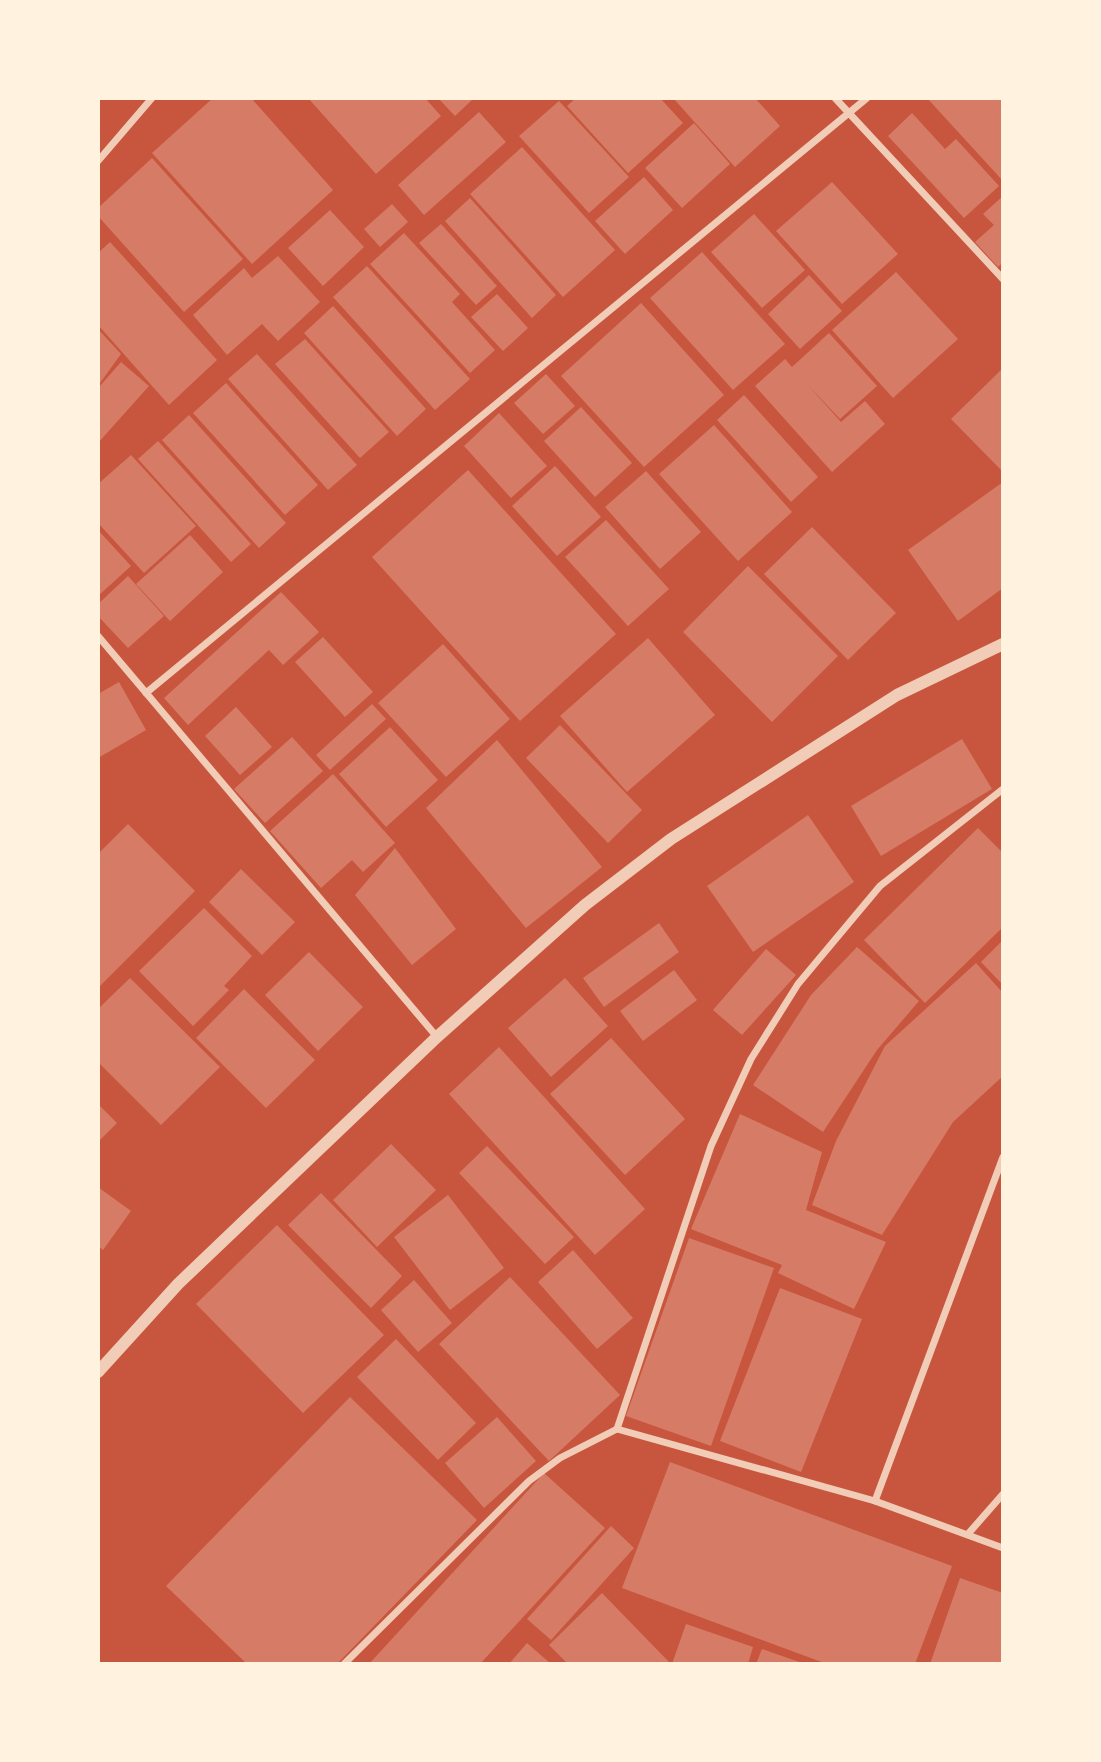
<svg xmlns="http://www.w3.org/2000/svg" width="1101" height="1762" viewBox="0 0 1101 1762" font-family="Helvetica,sans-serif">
<rect width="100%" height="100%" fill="#c8553d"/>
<g fill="#d67c66">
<path d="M213,98H251L333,190L252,264L152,153Z"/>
<path d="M308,98H425L441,116L376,174Z"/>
<path d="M438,98H474L455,116Z"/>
<path d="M576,98H660L683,123L628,173L567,106Z"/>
<path d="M673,98H755L780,126L735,167Z"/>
<path d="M927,98H1003V181Z"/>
<path d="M559,101L629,177L589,213L519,136Z"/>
<path d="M479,112L506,142L424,215L398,185Z"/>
<path d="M912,113L945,149L956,139L999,186L964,218L888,136Z"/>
<path d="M694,123L730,164L682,208L645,168Z"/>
<path d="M522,147L615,250L563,297L470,194Z"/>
<path d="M152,158L243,259L184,312L98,216V208Z"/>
<path d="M644,177L673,210L625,254L595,221Z"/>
<path d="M832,182L898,254L842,304L776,231Z"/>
<path d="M1003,196V262L998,267L975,242L994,225L983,214Z"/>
<path d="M470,198L556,295L532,318L445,221Z"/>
<path d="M392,204L408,222L380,247L364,229Z"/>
<path d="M330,210L364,247L323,286L288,248Z"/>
<path d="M754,214L805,270L762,308L711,252Z"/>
<path d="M441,224L497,286L476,305L419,243Z"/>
<path d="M404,233L460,294L452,302L495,350L470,373L370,264Z"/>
<path d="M110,242L217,360L169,405L98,325V253Z"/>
<path d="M702,252L785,344L733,390L650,298Z"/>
<path d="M278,256L320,302L278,341L262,324L227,355L193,315L244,268L252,278Z"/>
<path d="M367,266L470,379L435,410L333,297Z"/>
<path d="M896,272L958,339L893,398L832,330Z"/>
<path d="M809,275L842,311L800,349L768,314Z"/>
<path d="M497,294L528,328L503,351L471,317Z"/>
<path d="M641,303L724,395L644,467L561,376Z"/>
<path d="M333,306L426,409L397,436L304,333Z"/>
<path d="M98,329L121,354L100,383L98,381Z"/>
<path d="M829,333L877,386L840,419L807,384L841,422L865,401L885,424L832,472L755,386L785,359L792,367Z"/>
<path d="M305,339L389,432L360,458L275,364Z"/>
<path d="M257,354L357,465L328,490L228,379Z"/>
<path d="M121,362L149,386L98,443V385L99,387Z"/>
<path d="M1003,368V472L951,419Z"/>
<path d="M546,374L575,406L543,434L514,403Z"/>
<path d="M226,383L318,485L285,515L193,413Z"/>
<path d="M744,395L818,477L791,502L717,420Z"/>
<path d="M581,407L632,463L595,497L544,441Z"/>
<path d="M499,413L547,466L511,498L464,446Z"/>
<path d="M189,415L286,523L259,548L162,440Z"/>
<path d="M714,425L792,512L738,561L659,474Z"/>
<path d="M158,441L251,544L231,562L138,459Z"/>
<path d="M131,455L196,526L144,573L98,523V484Z"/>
<path d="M555,466L601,517L557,556L512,506Z"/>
<path d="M468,470L616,634L520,721L372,557Z"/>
<path d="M646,471L701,532L660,569L605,507Z"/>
<path d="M1003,482V588L958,621L908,550Z"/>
<path d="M606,520L669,589L628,626L565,557Z"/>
<path d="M812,527L896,613L848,660L764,574Z"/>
<path d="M98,530L131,566L98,596Z"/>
<path d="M190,535L223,572L170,621L136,584Z"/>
<path d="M748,566L838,656L772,722L683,632Z"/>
<path d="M128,576L164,616L128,648L98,616V604Z"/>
<path d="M281,592L319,632L283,665L269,650L188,725L164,698Z"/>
<path d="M323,637L373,692L345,717L295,662Z"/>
<path d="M648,638L715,715L627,792L560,716Z"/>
<path d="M443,644L510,719L446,777L378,703Z"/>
<path d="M119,682L146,730L98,758V694Z"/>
<path d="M372,704L386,719L330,770L316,755Z"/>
<path d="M236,707L272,747L240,775L205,736Z"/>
<path d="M560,725L642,810L608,843L526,758Z"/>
<path d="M390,727L438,780L386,827L339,774Z"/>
<path d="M292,737L323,771L265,823L234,789Z"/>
<path d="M962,739L992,789L881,856L851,806Z"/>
<path d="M497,740L602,867L526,928L426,808Z"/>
<path d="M333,774L395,843L363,872L352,860L321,888L270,831Z"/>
<path d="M808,815L854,882L753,952L707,886Z"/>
<path d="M128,824L195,891L98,988V854Z"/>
<path d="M978,828L1003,853V927L925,1003L864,940Z"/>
<path d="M395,848L456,929L412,965L355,895Z"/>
<path d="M241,869L295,922L262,955L209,902Z"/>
<path d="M204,908L252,956L224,986L229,990L193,1026L139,971Z"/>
<path d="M659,923L679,952L604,1007L583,978Z"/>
<path d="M1003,940V985L981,962Z"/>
<path d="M857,947L919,1001L877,1050L823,1132L753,1085L811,995Z"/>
<path d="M766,949L796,975L742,1035L713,1010Z"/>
<path d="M309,952L363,1007L318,1051L265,995Z"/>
<path d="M976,963L1003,993V1076L953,1122L882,1235L812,1205L836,1141L885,1046Z"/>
<path d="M674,970L697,1000L643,1041L620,1011Z"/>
<path d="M130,978L220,1067L161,1125L98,1062V1009Z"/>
<path d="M565,978L608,1026L551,1077L508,1028Z"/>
<path d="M244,989L315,1060L266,1108L196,1038Z"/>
<path d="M611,1038L685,1119L625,1175L550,1094Z"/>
<path d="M499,1047L645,1209L595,1255L449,1094Z"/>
<path d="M98,1104L117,1123L98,1142Z"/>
<path d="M740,1114L822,1152L806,1210L886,1242L854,1309L778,1273L782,1265L691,1229Z"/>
<path d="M391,1144L436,1190L377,1247L333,1200Z"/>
<path d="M487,1146L574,1237L545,1264L459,1173Z"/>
<path d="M98,1187L131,1211L103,1250L98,1246Z"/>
<path d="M321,1193L402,1276L371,1308L288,1225Z"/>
<path d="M448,1195L504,1268L450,1310L394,1237Z"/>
<path d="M277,1225L384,1335L303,1413L196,1304Z"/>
<path d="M689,1238L774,1268L711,1446L626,1416Z"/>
<path d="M573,1250L633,1318L597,1349L538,1282Z"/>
<path d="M510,1277L620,1395L549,1461L439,1344Z"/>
<path d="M414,1280L452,1323L418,1352L381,1310Z"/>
<path d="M780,1288L862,1319L801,1472L720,1441Z"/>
<path d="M396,1339L476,1423L438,1460L357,1377Z"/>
<path d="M350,1397L477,1520L337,1664H247L166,1586Z"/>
<path d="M497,1417L536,1461L484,1508L445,1463Z"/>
<path d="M670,1462L952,1566L915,1664H827L622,1588Z"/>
<path d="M544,1473L605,1528L480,1664H369Z"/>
<path d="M611,1526L634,1548L551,1640L527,1619Z"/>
<path d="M960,1578L1003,1593V1664H930Z"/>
<path d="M602,1593L670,1663L669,1664H568L549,1645Z"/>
<path d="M686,1624L753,1647L748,1664H672Z"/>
<path d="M527,1643L551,1664H509Z"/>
<path d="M762,1649L805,1664H756Z"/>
</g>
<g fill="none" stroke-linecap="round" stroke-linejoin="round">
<g stroke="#f1ccb7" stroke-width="7">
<path d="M835,98L1003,279"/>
<path d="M98,161L152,98"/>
<path d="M98,636L437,1037"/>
<path d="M146,693L867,98"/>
<path d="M617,1429L875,1501L1003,1548"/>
<path d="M875,1501L1003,1157"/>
<path d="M968,1534L1003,1494"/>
<path d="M344,1664L529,1481L560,1458L617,1429L711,1146L751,1059L798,984L880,886L1003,789"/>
</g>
<path stroke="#f1ccb7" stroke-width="12" d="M98,1372L178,1284L437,1037L585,905L671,839L897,695L1003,644"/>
</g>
<rect width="1101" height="1762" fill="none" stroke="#fff3e0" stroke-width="200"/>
</svg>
